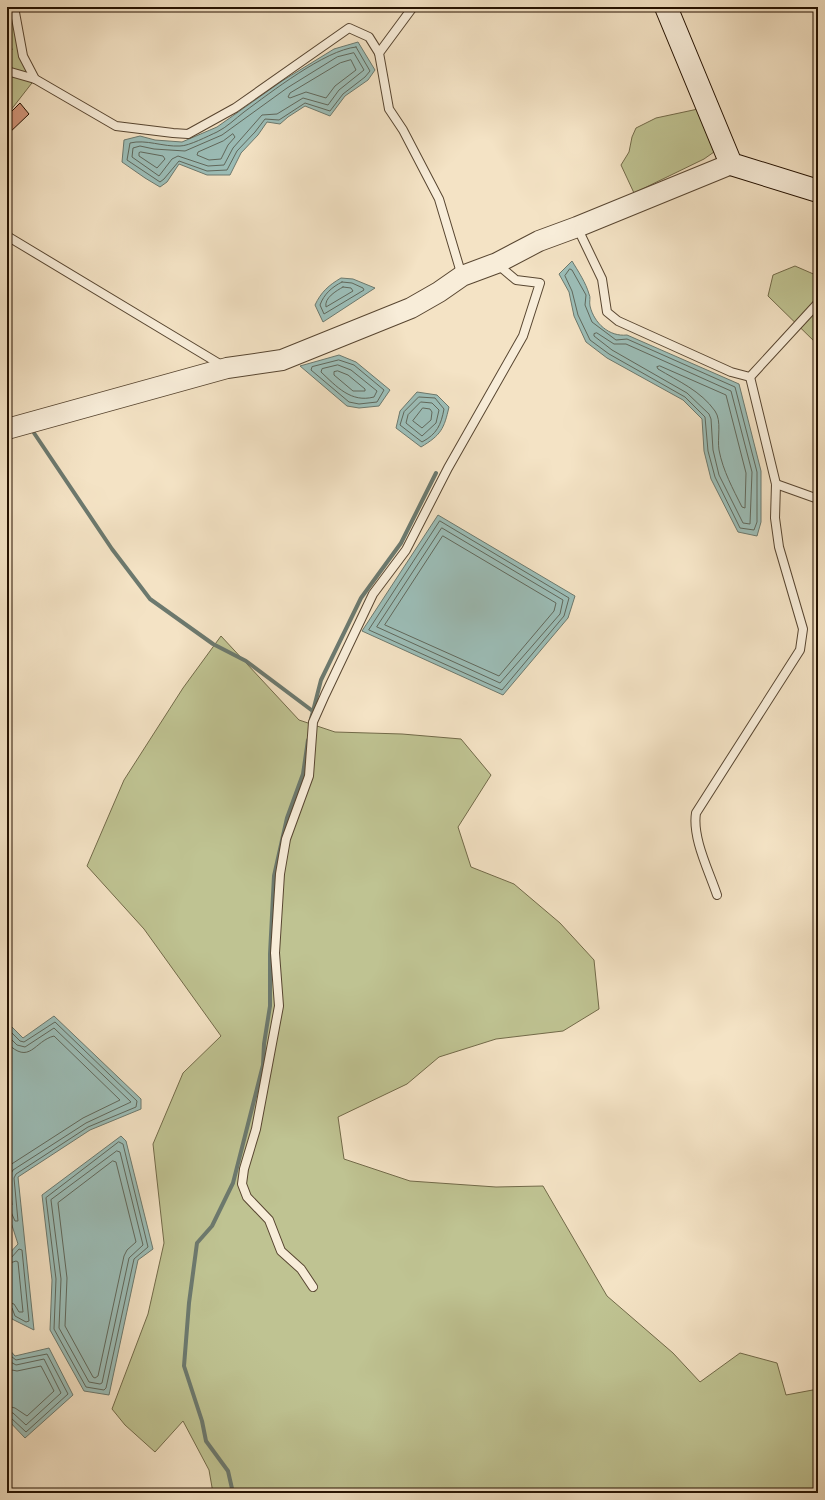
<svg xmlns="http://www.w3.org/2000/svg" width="825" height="1500" viewBox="0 0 825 1500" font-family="Cardo,serif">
<rect width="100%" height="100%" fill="#f4e3c5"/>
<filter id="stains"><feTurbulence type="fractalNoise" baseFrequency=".005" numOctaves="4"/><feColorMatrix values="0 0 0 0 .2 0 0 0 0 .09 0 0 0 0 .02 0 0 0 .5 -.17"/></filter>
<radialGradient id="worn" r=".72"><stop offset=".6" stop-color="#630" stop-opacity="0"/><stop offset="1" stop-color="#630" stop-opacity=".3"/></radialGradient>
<g fill="#bfc392" stroke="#726a49">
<path d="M7,7H14L23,56L35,79L7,115Z"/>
<path d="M698,109L714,152L704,159L634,193L621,165L629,152L632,137L636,128L656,118Z"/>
<path d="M795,266L818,276V345L768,296L773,275Z"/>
<path d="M221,636L299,720L335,732L402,734L461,739L491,775L458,827L471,867L514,884L560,923L594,960L599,1009L563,1031L496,1039L439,1057L407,1084L338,1117L344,1159L410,1181L496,1187L543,1186L607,1296L673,1353L700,1382L740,1353L777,1363L786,1395L818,1389V1493H213L209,1470L183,1421L155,1452L125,1425L112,1409L148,1314L164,1243L153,1144L183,1073L221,1036L144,929L87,866L124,780L183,688Z"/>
</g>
<g fill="#9cbeb8" stroke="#6c796e">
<path d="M358,42L375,70L368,80L345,96L330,116L305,106L288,117L280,124L267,122L258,135L241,153L230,175H207L179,164L167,182L160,187L145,178L122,162L124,140L140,136L155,140L182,142L217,127L282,81L334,49Z"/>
<path d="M572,261C578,271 586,283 589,294C591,297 589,302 590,306C594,323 609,337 627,335L739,384L761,471V522L757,536L738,532L711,479L704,451L702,419L683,400L607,358L586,342L574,316L569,292L559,274Z"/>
<path d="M341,278L353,279L375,288L323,322L315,305C321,292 329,285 341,278Z"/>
<path d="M339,355L356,362L390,390L379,406L359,408L347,406L300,366Z"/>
<path d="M417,392L437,395L449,407C444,429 441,435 421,447L396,428L400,411Z"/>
<path d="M438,515L575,596L568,618L503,695L362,631Z"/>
<path d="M54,1016L141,1099V1109L90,1130L18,1177L34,1330L12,1319L7,1307V1256L18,1244L7,1210V1022L23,1038Z"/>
<path d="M121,1136L126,1141L153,1249L138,1260L109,1395L84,1391L50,1330L52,1280L42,1195Z"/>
<path d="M7,1347L15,1356L49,1348L73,1395L25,1438L7,1419Z"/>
</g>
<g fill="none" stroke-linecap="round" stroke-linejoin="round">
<g stroke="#60685c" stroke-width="1">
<path d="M356,47L370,71L365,77L343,94L330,111L305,103L279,120L265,119L255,132L237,151L227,170L207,171L179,161L164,179L160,182L127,160L130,143C146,139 163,147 180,146C189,146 208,136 217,132C227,127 235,119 244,112C270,93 325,50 356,47Z"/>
<path d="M354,53L364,70L339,90L328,105L303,98L277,114L262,115L233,148L224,165L208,166L178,156L172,159L159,176L132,157L133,148L140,146L154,149L185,151L222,135L287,88L337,57Z"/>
<path d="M351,60L356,70L335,86L326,98L306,92L290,98L288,97L290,93L340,63Z"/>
<path d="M233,134L235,137L228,145L221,159L209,160L197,155L198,152L223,141Z"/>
<path d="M141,152L163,156L165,159L157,168L139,156V153Z"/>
<path d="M570,269L572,270L586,295L585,305L592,322L616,340L627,339L735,387L757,472V522L754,530L740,528L715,477L708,451L705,417L685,397L609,354L590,340L578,315L572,291L565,276Z"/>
<path d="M342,282L352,283L363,288L364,290L324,314L320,305C324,294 332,287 342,282Z"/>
<path d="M343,287L351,288L353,291L326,307C324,298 336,291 343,287Z"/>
<path d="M597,333L614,344H626L731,391L752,472L750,524L743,523L719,475L713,450L711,419L709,414L687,393L612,350L594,336V334Z"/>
<path d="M339,360L354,365L384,390L377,402L359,404L349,402L311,370L312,367Z"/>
<path d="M338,365L351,370L377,391L374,397C351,403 337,387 321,372L322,369Z"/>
<path d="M660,366L726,395L746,473L745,508L742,507C733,489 723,471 719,450C717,438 722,421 715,411C701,391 678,381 658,369L657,367Z"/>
<path d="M338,371L348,375L365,389V391H353L334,375V372Z"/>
<path d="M419,397L435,398L444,409C441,425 437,434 422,442L400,425L404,412Z"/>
<path d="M421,402L432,403L439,410L436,423L422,436L406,423L408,415Z"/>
<path d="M423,408L430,409L432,412L431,420L422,428L413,421Z"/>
<path d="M440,521L569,598L564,616L502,690L369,630Z"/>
<path d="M442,528L563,600L560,614L500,683L377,627Z"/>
<path d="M443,536L556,603L554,611L499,676L385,625Z"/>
<path d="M7,1028L20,1041L24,1042L55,1022L137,1101L136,1107L88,1127L16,1174L14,1178L18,1221H15L11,1212L7,1211"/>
<path d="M7,1035L17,1045L25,1047L54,1028L131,1102L86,1123L13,1170L9,1177L12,1205L7,1206"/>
<path d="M7,1043C30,1066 34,1041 54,1036L120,1100L83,1118L7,1167"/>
<path d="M119,1142L123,1144L148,1247L134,1259L106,1388L104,1390L86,1387L54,1329L56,1279L46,1198Z"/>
<path d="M117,1151L120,1152L143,1245L129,1258L102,1383L100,1384L89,1382L59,1328L61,1279L51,1200Z"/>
<path d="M113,1161L116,1162L136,1242L127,1250L124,1256L98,1376L95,1378L93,1377L65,1326L67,1278L58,1203Z"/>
<path d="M7,1259L11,1258L19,1249L22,1250L29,1321L26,1322L15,1316L12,1308L7,1307"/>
<path d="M7,1264L16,1261L18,1262L23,1312H19L14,1304L7,1302"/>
<path d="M7,1353L16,1360L47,1354L68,1394L26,1432L11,1418L7,1417"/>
<path d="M7,1360L16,1365L44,1359L61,1393L26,1425L13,1413L7,1412"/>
<path d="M7,1369L17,1371L41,1366L54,1391L27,1416L15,1408L7,1406"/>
</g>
<g stroke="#6c796e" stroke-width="4">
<path d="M34,433L112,549L150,599L213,644L246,661L314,712"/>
<path d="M311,719L321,680L361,598L401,543L436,473"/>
<path d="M233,1493L228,1471L206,1441L202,1421L184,1366L189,1303L197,1243L212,1226L233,1183L263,1065L264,1044L270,1006V954L274,876L287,818L303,774L308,740"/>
</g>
</g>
<path fill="#d2967b" stroke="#241100" d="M20,103L29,114L7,135V116Z"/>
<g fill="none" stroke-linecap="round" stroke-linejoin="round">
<g stroke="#584631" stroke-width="10">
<g id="service">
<path d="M14,7L23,56L35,79L116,126L173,133L188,134L235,108L349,28L369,37L379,53"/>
<path d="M413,7L379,53L389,109L403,130L439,199L462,276"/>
<path d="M7,71L35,79"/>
<path d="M577,227L602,279L607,312L618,321L731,372L750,377L818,303"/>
<path d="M7,236L223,366"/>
<path d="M776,484L818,499"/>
<path d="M717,895C709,871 692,838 696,813L800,650L803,629L779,547L775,518L776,484L750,377"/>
<path d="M313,1287L301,1269L281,1251L269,1220L247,1197L242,1184L244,1169L256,1129L279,1006L275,953L280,874L286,839L309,776L313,722L325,695L373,594L406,550L448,468L523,336L540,283L516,280L497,264"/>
</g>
</g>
<g stroke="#584631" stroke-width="22">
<path id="tertiary" d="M7,429L227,368L282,360L411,308L439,292L462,276L497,263L539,241L577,227L731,164"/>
</g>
<g stroke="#241100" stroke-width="24">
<path id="secondary" d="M666,7L731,164L818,191"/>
</g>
<path stroke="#241100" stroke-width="2.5" stroke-dasharray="3 2" stroke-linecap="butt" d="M7,47L12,50"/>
<use href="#service" stroke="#f8edd9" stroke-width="8"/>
<use href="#tertiary" stroke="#f8edd9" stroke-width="20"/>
<use href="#secondary" stroke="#f8edd9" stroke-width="22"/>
</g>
<rect width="825" height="1500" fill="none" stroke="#f4e3c5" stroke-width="24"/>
<rect x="8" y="8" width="809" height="1484" fill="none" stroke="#241100" stroke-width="2"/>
<rect x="12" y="12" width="801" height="1476" fill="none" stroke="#241100"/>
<rect width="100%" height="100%" filter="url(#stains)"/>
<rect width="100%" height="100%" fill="url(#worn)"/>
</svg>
